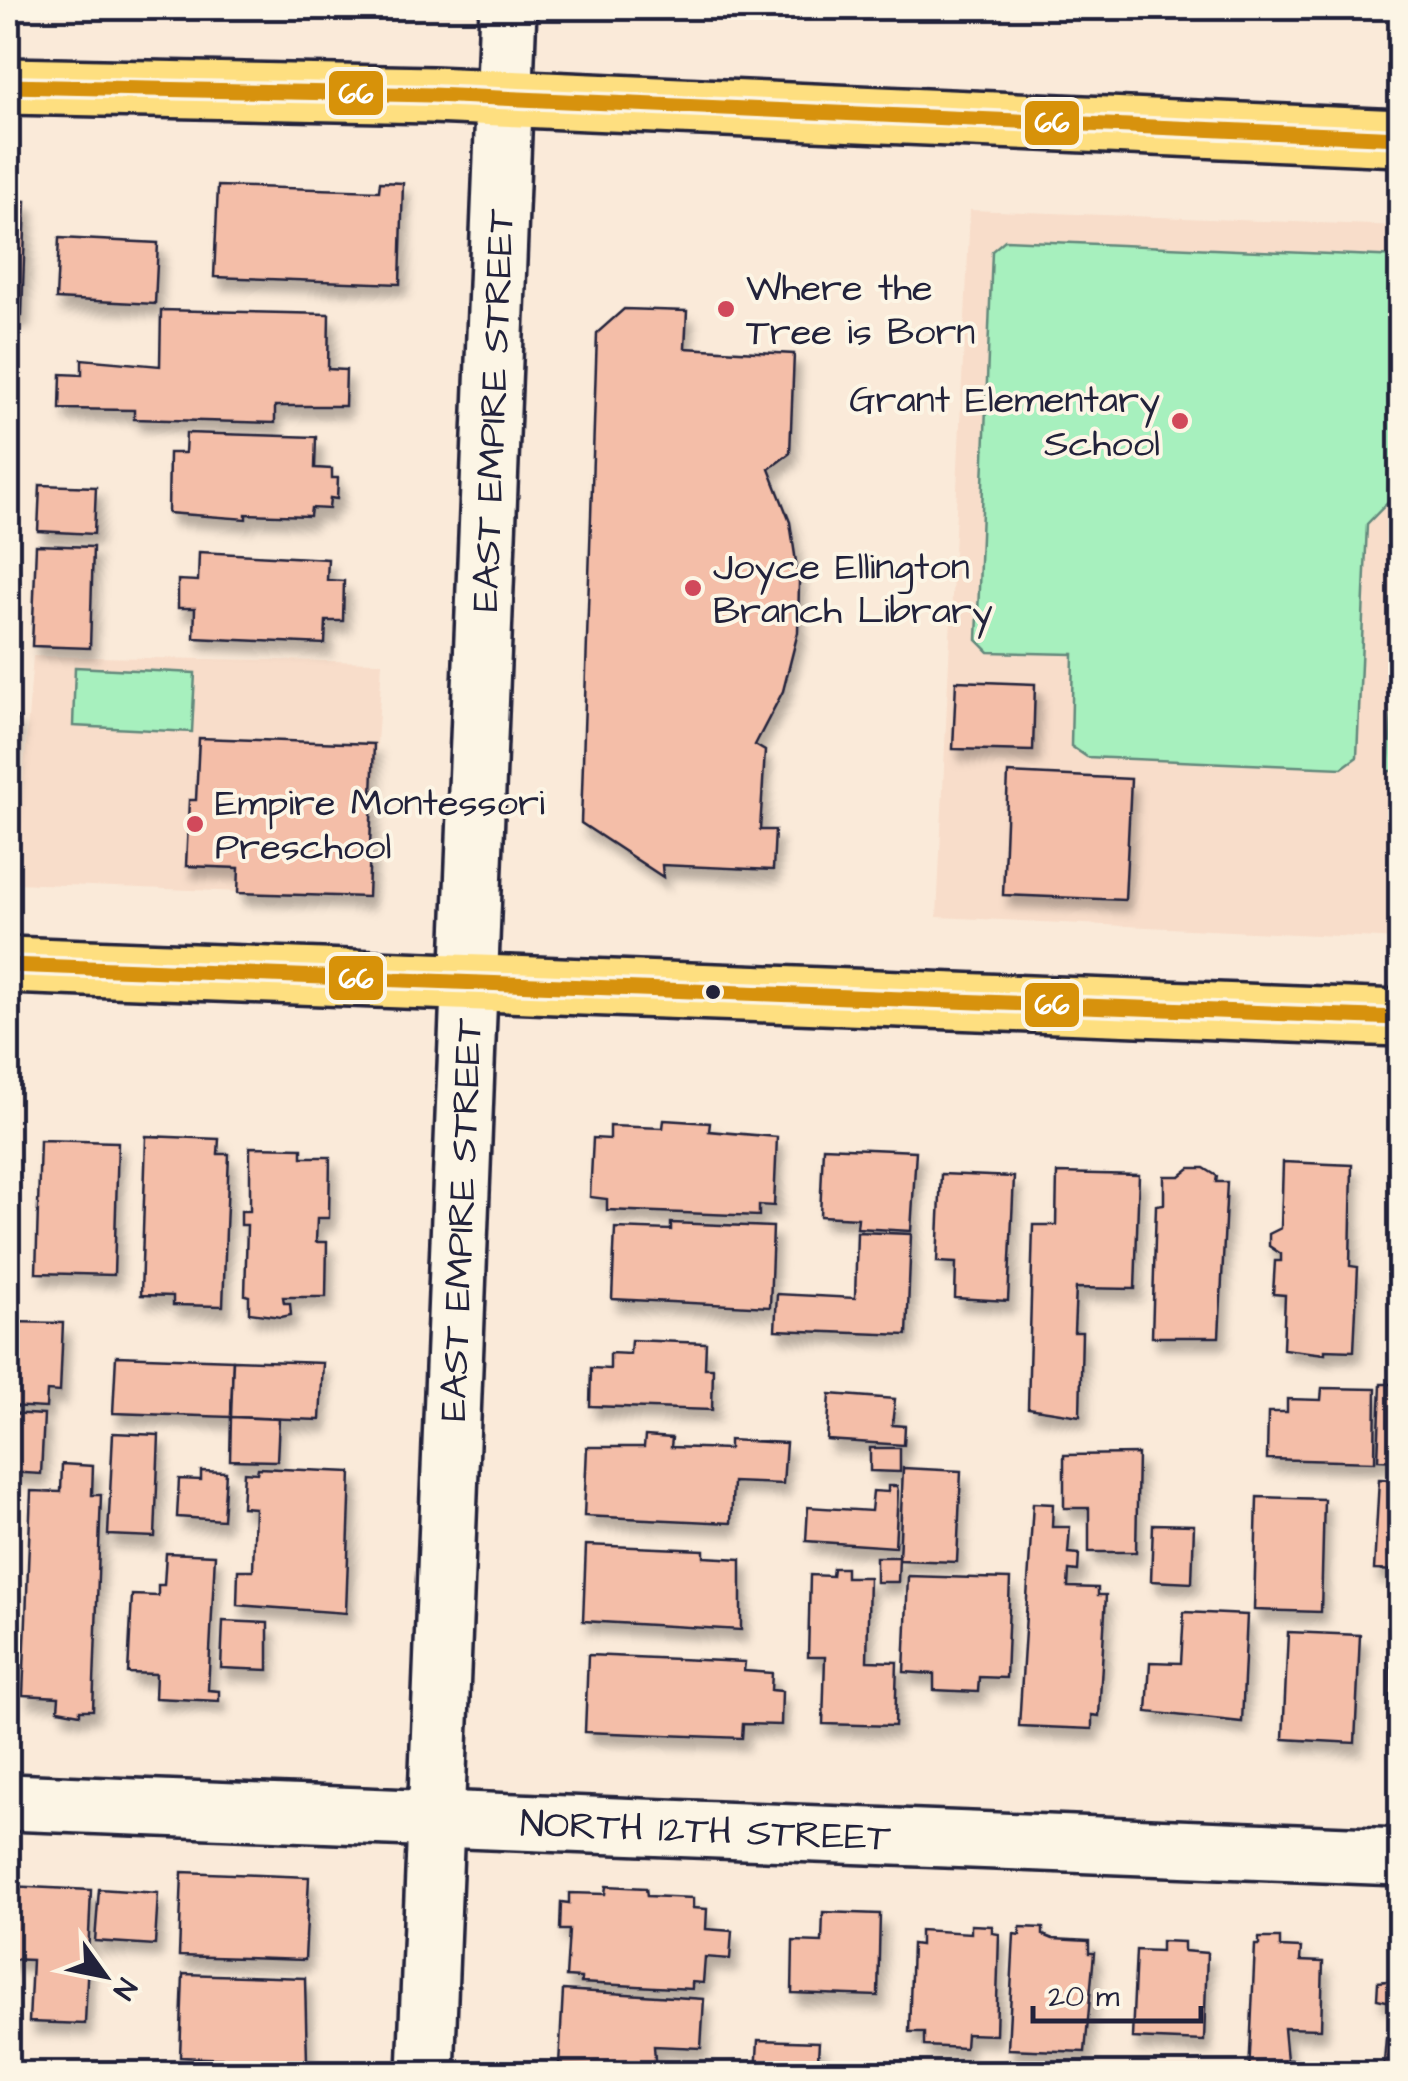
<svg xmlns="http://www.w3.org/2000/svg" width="1408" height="2081" viewBox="0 0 1408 2081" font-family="'Architects Daughter',sans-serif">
<defs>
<filter id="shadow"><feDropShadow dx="6" dy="11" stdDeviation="5" flood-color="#0004"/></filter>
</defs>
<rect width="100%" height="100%" fill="#faead9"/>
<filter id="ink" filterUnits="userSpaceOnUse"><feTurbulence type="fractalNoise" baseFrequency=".01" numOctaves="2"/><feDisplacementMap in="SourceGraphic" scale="20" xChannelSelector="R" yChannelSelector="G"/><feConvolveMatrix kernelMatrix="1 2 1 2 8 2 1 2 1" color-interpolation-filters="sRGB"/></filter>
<g filter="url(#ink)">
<g fill="#f8ddca">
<path d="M970,210L1400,226V939L937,917Z"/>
<path d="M33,656L382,662L368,897L15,883Z"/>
</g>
<g fill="#a7f0be" stroke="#64897c" stroke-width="2.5">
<path d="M1005,240L1400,257V490L1367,524L1357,757L1342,768L1087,757L1071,746L1073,654L989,652L977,640L992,251Z"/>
<path d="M75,667L195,673L192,732L73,726Z"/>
<path d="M1393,697L1400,698V771H1388Z"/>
</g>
<g fill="#f4bea8" stroke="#22223b" stroke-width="2.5" filter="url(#shadow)">
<path d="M380,182L403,183L400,284L214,277L218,186L379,191Z"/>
<path d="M8,200L26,201L22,316H8Z"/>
<path d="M59,238L158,243L155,304L56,299Z"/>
<path d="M624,309L687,311L685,348L794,354L790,453L769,469L790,522L799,582L798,632L783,691L755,745L765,751L760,830H775L773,870L662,865L663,877L581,823L597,333Z"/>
<path d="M161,310L329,314L328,369L346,370L345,406H275V423L134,419V410L60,409L61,374L82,375V359L160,366Z"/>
<path d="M186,433L316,437L315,468L332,469V478H338L337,499L330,498L329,509L311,508L310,516L246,514V519L168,513L169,453H185Z"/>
<path d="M40,485L96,487L94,534L38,531Z"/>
<path d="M36,545L93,547L90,648L32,646Z"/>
<path d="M199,552L328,559L327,580L344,581L343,621H326L325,644L194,638L195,608H178V580L198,581Z"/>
<path d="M956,681L1035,684L1033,751L953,749Z"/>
<path d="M8,717H18L8,808Z"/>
<path d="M199,738L374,744L368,897L238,893L239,868L186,866L189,800H196Z"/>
<path d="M1008,773L1131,779L1125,900L1003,895Z"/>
<path d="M664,1120L710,1123L709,1131L777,1137L774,1206L759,1205V1216L607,1210V1199L590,1197L593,1138L610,1139V1126L663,1128Z"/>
<path d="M146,1136L219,1139L218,1154H229L223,1306L173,1305V1296L141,1295Z"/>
<path d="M40,1140L118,1142L114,1275L36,1273Z"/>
<path d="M250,1147L302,1148V1157H330L329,1218H317L316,1242H327L326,1297H283L284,1303H290L291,1315L281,1317L249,1313V1296L245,1295L247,1225H241V1211H250Z"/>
<path d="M823,1147L916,1151L911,1231L857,1228L858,1218L820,1216Z"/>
<path d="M1283,1162L1352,1165L1350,1266L1358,1267L1354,1351L1325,1350V1354L1283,1349L1285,1295L1273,1294L1275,1261H1281V1254L1269,1246V1234L1281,1228Z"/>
<path d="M1190,1168H1204L1217,1176L1216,1182H1227L1219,1337H1152L1156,1205L1164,1204V1176H1180Z"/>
<path d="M1057,1173L1139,1175L1135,1289L1076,1288L1074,1332H1082L1080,1416L1028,1408L1033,1225H1056Z"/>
<path d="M941,1174L1014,1177L1008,1301L955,1298L956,1263L937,1262Z"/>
<path d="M671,1223L773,1227L770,1307L612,1299L615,1228L671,1230Z"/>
<path d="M857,1232L911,1234L907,1335L775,1330L777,1294L855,1298Z"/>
<path d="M8,1322L63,1323L60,1392L47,1391L46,1408L8,1406Z"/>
<path d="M631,1340L706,1343L705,1368H713L712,1410L590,1406L591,1368L610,1369V1353L630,1354Z"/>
<path d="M116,1356L233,1360L231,1417L113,1413Z"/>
<path d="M233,1360L323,1363L320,1420L231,1417Z"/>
<path d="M1381,1384H1400V1461L1378,1460Z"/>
<path d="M1322,1388L1376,1389L1375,1462L1267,1459L1268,1412H1287V1399L1321,1400Z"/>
<path d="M830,1394L895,1399L892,1425L905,1426L904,1445L827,1440Z"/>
<path d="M8,1413L44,1415L41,1474L8,1472Z"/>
<path d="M231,1417L279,1419L277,1461L230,1460Z"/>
<path d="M113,1433L159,1435L155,1537L108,1535Z"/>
<path d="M645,1436L672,1438L671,1447L729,1449V1440L786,1443L783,1484L733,1482L731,1523L584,1516L587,1447H644Z"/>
<path d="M870,1448H900V1472L870,1471Z"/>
<path d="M1138,1454L1136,1552H1089V1508H1064V1455Z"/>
<path d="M62,1464L93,1466L92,1495H101L93,1710H80V1714L58,1710L59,1697L23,1695L31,1491L61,1492Z"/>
<path d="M258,1468L351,1472L346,1613L237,1605L238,1570H253L255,1508L242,1507L244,1472L257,1473Z"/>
<path d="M903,1468L961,1471L957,1562L899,1560Z"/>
<path d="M201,1471L226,1472L223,1520L177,1517L179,1479L201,1480Z"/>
<path d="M1379,1479L1400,1480V1571L1374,1570Z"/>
<path d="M888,1486H897L898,1491L895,1547L806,1541L808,1507L871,1511L873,1491L888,1492Z"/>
<path d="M1257,1497L1324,1499L1321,1612L1254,1610Z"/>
<path d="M1033,1503L1053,1504L1052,1527H1070L1068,1553L1079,1554L1078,1571L1069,1570L1068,1587L1098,1588V1595H1106L1099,1716L1092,1715V1729L1019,1726Z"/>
<path d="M1153,1524L1194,1525L1192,1583L1151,1581Z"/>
<path d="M586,1545L704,1550V1557L741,1559V1630L583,1621Z"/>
<path d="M166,1553L215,1555L208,1690L219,1691V1701L155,1698L156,1674L128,1673L132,1595L158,1596V1585H164Z"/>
<path d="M876,1557H899L898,1582H876Z"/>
<path d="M833,1568H846V1577H869L867,1661L897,1662L895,1726L823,1724L825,1657H808L810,1575L832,1576Z"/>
<path d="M908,1576L1010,1579L1006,1678L979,1677L978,1692L934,1690V1674L904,1672Z"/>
<path d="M1184,1612L1247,1615L1242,1722L1147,1712L1150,1662L1181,1663Z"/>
<path d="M223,1621L268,1623V1670L221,1668Z"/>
<path d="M1288,1632L1360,1635L1355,1743L1283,1739Z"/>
<path d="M1391,1647H1400V1743H1388Z"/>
<path d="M588,1655L745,1662L744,1671L772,1673L771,1690L782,1691L781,1725L743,1724L742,1738L585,1732Z"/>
<path d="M182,1872L309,1877L305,1960L179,1956Z"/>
<path d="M8,1886L91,1890L85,2024L29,2022L32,1960L8,1959Z"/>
<path d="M606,1886L646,1888L647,1896L693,1898V1908L707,1909L706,1929L732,1931L730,1959L705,1957L703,1983L692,1982V1989L581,1983V1978L566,1977L569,1930H560L561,1902L569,1903V1893L605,1894Z"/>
<path d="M99,1889L158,1893L155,1945L95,1941Z"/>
<path d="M823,1912L880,1914L878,1996L792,1993L793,1941L822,1942Z"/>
<path d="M971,1925L992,1926V1933L999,1934L996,2035L966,2034L965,2048L924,2046V2032H909L912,1944L920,1945V1930L971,1933Z"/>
<path d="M1020,1927L1043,1928V1935L1053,1939L1089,1941V1953H1094L1085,2052L1008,2049L1014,1934L1020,1935Z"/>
<path d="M1259,1938H1280V1947L1301,1948L1300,1961L1323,1962L1321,2029L1284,2028L1287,2060H1297L1296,2074H1249L1255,1945H1259Z"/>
<path d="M1161,1941L1184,1942V1951L1207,1953L1204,2041L1132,2038L1136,1950L1161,1951Z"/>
<path d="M1398,1949L1400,2074H1383L1386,2037H1395L1396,2003L1377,1999L1378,1982L1397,1980Z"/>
<path d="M183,1974L305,1978L307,2062L180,2057Z"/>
<path d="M563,1990L704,1999L701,2048L654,2046L656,2074H616V2067L559,2065Z"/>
<path d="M758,2040L819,2042L817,2074H756Z"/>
</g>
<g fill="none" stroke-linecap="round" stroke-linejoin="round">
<g stroke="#22223b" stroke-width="62">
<g id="minor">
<path id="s1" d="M8,1802L1400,1857"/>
<path id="s2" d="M426,2074L508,8"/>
</g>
</g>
<g stroke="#22223b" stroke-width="62">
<g id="major">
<path d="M8,86L432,95L1400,138"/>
<path d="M8,965L1400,1018"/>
</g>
</g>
<use href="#minor" stroke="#fcf5e5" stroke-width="55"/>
<use href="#major" stroke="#fedf80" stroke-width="55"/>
<g stroke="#fcf5e5" stroke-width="22">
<g id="bus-1">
<path d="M8,86L432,95L1400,138"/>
<path d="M8,965L1400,1018"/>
</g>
</g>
<use href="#bus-1" stroke="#d79209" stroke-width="15"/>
</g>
</g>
<g fill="#d1495b" stroke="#fcf5e5" stroke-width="4">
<circle cx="726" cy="309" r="10"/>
<circle cx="1180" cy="421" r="10"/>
<circle cx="693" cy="588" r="10"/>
<circle cx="195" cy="824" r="10"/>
</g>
<circle fill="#22223b" stroke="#fcf5e5" stroke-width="4" cx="713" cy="992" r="9"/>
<g text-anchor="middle" stroke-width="8" stroke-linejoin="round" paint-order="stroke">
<g font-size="38" fill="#22223b" stroke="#fcf5e5" text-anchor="start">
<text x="746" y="300">Where the<tspan x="746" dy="44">Tree is Born</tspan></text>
<text x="1160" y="412" text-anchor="end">Grant Elementary<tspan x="1160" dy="44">School</tspan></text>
<text x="713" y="579">Joyce Ellington<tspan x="713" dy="44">Branch Library</tspan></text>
<text x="215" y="815">Empire Montessori<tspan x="215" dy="44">Preschool</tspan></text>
</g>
<g font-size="38" fill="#22223b" stroke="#fcf5e5">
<text dy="13" stroke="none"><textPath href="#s2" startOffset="1665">EAST EMPIRE STREET</textPath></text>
<text dy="13" stroke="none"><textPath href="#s2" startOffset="855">EAST EMPIRE STREET</textPath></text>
<text dy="13" stroke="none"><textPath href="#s1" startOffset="698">NORTH 12TH STREET</textPath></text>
</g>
</g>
<g stroke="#fcf5e5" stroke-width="4">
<rect x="327" y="69" width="58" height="48" rx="10" fill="#d79209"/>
<rect x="1023" y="99" width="58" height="48" rx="10" fill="#d79209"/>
<rect x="327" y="954" width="58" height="48" rx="10" fill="#d79209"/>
<rect x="1023" y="981" width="58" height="48" rx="10" fill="#d79209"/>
</g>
<g font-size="28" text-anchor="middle" font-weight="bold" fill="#fff">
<text x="356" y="103">66</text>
<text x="1052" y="132">66</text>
<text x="356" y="988">66</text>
<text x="1052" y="1014">66</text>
</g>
<rect width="1408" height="2081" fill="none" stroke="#fcf5e5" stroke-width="40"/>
<rect x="20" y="20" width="1368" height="2041" fill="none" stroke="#22223b" stroke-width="4" filter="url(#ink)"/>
<g transform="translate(105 1976) rotate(123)" stroke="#fcf5e5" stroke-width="8" paint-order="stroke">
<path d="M0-8L18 38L0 25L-18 38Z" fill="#22223b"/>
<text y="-15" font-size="28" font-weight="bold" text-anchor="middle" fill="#22223b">N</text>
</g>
<path d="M1033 2006v15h168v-15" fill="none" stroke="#22223b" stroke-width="5"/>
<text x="1048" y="2006" font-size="30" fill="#22223b" stroke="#fcf5e5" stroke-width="8" paint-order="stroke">20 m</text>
</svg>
